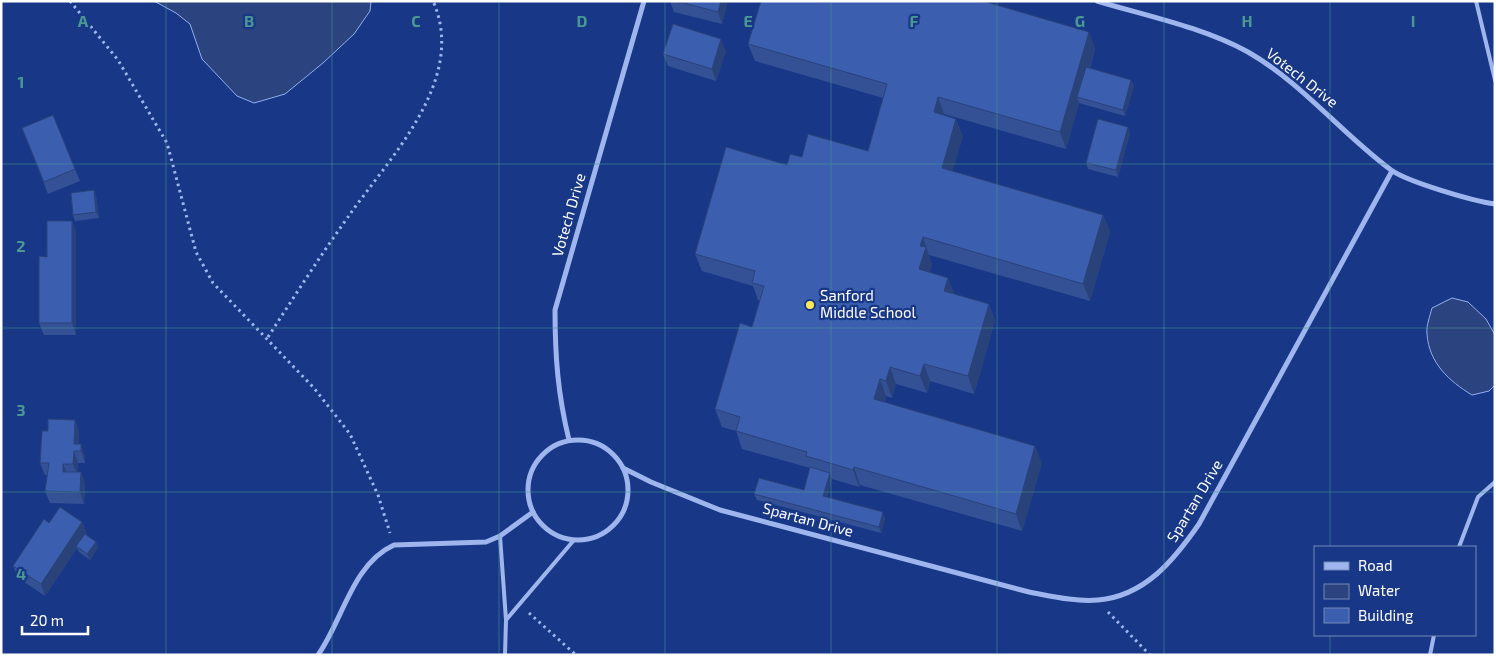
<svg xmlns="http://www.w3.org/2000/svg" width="1496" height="656" viewBox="0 0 1496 656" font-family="'Exo 2',sans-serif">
<rect width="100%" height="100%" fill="#183887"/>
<g fill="#2b437e" stroke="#91aff0">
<path d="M154,1H371L370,11L354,34L323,63L285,94L254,103L237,96L202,59L190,24L176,13Z"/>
<path d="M1452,298L1468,302L1486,319L1495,335V385L1489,391L1472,395C1449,381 1429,363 1427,334C1426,326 1430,316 1432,308Z"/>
</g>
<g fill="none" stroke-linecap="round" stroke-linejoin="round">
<g stroke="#9eb6ed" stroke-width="3" stroke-dasharray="2.5 4" stroke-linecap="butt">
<path d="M70,1L118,60L167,143L196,252L213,283L314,388L350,434L378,495L390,533"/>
<path d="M268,337C294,297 320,256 348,217C389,158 468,80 433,1"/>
<path d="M1108,612L1150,655"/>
<path d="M529,613L576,655"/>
</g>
<g stroke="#9eb6ed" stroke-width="4">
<path d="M1476,1L1495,80"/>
<path d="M500,536L506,620L505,655"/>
<path d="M1459,547L1478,497L1495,482"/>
<path d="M506,620L574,540"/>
<path d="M1430,655L1434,635"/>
</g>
<g stroke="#9eb6ed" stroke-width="5">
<path d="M1097,1C1147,16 1202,27 1248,52C1302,83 1341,133 1391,170C1408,182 1473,201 1495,204"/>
<circle cx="578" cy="490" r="50"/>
<path d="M569,440C558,395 555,357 555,310L644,1"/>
<path d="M623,468L651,482L720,510L1029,592C1051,596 1075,602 1098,600C1145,596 1174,560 1199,524L1392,171"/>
<path d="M318,655C343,620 352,564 394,545L486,542L500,536L533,512"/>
</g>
</g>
<g fill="#345196">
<path d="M670,1H728L722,24L674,12Z"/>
<path d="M1089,32L1095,49L1090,68L1131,80L1134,86L1125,116L1079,103L1066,149L944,114V115L963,136L952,171L1103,215L1110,232L1090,301L929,255V256L932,265L930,272L948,278L954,294L989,304L995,321L974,394L930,381L927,393L896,384L892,398L886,396L885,402L1042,463L1022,531L860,485L859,487L832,479L827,497L885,518L881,533L757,500L754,494L804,490L810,468L742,449L736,431L722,427L715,409L752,327L760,300H758L753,286L702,271L695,254L787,165L802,157L868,151L883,98L755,61L748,44Z"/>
<path d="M726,51L716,81L668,66L663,54Z"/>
<path d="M22,128L75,169L80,181L48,194Z"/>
<path d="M1130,133L1118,177L1088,169L1086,163Z"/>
<path d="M96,196L99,218L75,221L73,215Z"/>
<path d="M72,221L76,233V335H44L39,323L47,257Z"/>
<path d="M75,420L79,432V444L85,456V463H78V472H81L85,484L84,504L50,503L45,491L47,475H45L40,463L48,431Z"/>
<path d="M82,522L87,534L86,535L96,542L98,548L90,560L79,552L77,548L45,596L18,578L13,566L49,523Z"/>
</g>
<g fill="#2a427a">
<path d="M721,1H728L722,24L718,12Z"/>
<path d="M1089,32L1095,49L1081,98L1077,97L1079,103L1066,149L1060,132Z"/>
<path d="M721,39L726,51L716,81L712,69Z"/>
<path d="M1131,80L1134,86L1125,116L1123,110Z"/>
<path d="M938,97L944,114L940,129L934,112Z"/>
<path d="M956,119L963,136L948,185L942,168Z"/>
<path d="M1128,127L1130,133L1118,177L1116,170Z"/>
<path d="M94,190L96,196L99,218L96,212Z"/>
<path d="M1103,215L1110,232L1090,301L1083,284Z"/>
<path d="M72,221L76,233V335L72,323Z"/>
<path d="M923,237L929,255V256L932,265L925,287L919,269L920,246Z"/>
<path d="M948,278L955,295L944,291Z"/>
<path d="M989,304L995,321L974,394L968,376Z"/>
<path d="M924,364L930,381L927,393L920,376Z"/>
<path d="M890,367L896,384L892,398L886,381Z"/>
<path d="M880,379L886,396L880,417L874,399Z"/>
<path d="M75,420L79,432V451L74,444Z"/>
<path d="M81,444L85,456V463L81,451Z"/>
<path d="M1035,446L1042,463L1022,531L1016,514Z"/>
<path d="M74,451L78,463V476L73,464Z"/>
<path d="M63,464L68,475L63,472Z"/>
<path d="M854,467L860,485L859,487L853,470Z"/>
<path d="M81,472L85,484L84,504L80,492Z"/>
<path d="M830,473L832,479L826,502L823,496Z"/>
<path d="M883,512L885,518L881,533L879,527Z"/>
<path d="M82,522L87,534L78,547L76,546L77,548L45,596L41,584Z"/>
<path d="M96,542L98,548L90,560L87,554Z"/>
</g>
<g fill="#3c5eae" stroke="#2a427a">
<path d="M676,1H721L718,12Z"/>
<path d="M761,1H983L1089,32L1060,132L938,97L934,112L956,119L942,168L1103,215L1083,284L923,237L920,246L926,247L919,269L948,278L944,291L989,304L968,376L924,364L920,376L890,367L886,381L880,379L874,399L1035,446L1016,514L854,467L853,470L806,456L807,452L736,431L740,417L715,409L740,323L752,327L764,286L752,283L755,271L695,254L726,147L787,165L790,154L802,157L808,134L868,151L887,84L748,44Z"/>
<path d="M673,24L721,39L712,69L663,54Z"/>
<path d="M1086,67L1131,80L1123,110L1077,97Z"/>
<path d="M53,115L75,169L44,182L22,128Z"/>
<path d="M1098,119L1128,127L1116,170L1086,163Z"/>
<path d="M94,190L96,212L73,215L71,193Z"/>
<path d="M47,221H72V323H39V256L47,257Z"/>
<path d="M48,419L75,420L74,444H81V451H74L73,464H63V472H81L80,492L45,491L49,463H40L42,431H48Z"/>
<path d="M810,467L830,473L823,496L883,512L879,527L754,494L759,478L804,490Z"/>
<path d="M60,507L82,522L41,584L13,566L44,519L49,523Z"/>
<path d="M85,534L96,542L87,554L76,546Z"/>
</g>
<path fill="none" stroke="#4b9892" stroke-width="1" stroke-opacity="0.55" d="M166,1V655M332,1V655M499,1V655M665,1V655M831,1V655M997,1V655M1164,1V655M1330,1V547M1,164H1495M1,328H1495M1,492H1495M1330,635V655"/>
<circle fill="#ffe85a" stroke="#183887" stroke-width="2" cx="810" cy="305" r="5"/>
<g text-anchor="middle" stroke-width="4.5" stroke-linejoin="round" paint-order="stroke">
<g font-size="15" fill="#fff" stroke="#183887">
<text transform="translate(1302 78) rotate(38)" y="5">Votech Drive</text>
<text transform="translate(569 215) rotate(-74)" y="5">Votech Drive</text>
<text transform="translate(1195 501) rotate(-59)" y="5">Spartan Drive</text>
<text transform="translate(808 520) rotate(15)" y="5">Spartan Drive</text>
</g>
<g font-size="15" fill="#fff" stroke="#183887" text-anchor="start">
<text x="820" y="301">Sanford<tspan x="820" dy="17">Middle School</tspan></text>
</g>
</g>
<g font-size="16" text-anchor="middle" font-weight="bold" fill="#4b9892" stroke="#183887" stroke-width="4.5" stroke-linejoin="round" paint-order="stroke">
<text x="83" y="27">A</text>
<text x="249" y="27">B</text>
<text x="416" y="27">C</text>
<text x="582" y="27">D</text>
<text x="748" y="27">E</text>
<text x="914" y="27">F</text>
<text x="1080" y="27">G</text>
<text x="1247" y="27">H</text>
<text x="1413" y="27">I</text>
<text x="21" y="88">1</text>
<text x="21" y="252">2</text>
<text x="21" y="416">3</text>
<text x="21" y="580">4</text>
</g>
<rect width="1496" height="656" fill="none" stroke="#ffffff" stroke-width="5"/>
<rect x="1314" y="546" width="162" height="90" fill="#183887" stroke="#7488b7"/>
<rect x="1324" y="562" width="25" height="8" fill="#9eb6ed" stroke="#7488b7"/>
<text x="1358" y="571" font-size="15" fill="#ffffff">Road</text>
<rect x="1324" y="584" width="25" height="15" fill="#2b437e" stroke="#7488b7"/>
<text x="1358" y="596" font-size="15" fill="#ffffff">Water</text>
<rect x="1324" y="608" width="25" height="15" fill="#3c5eae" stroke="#7488b7"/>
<text x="1358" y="621" font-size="15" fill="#ffffff">Building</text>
<path d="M22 626v8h66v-8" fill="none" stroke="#ffffff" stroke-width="2.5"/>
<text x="30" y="626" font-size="15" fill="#ffffff" stroke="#183887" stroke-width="4" paint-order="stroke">20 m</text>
</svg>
